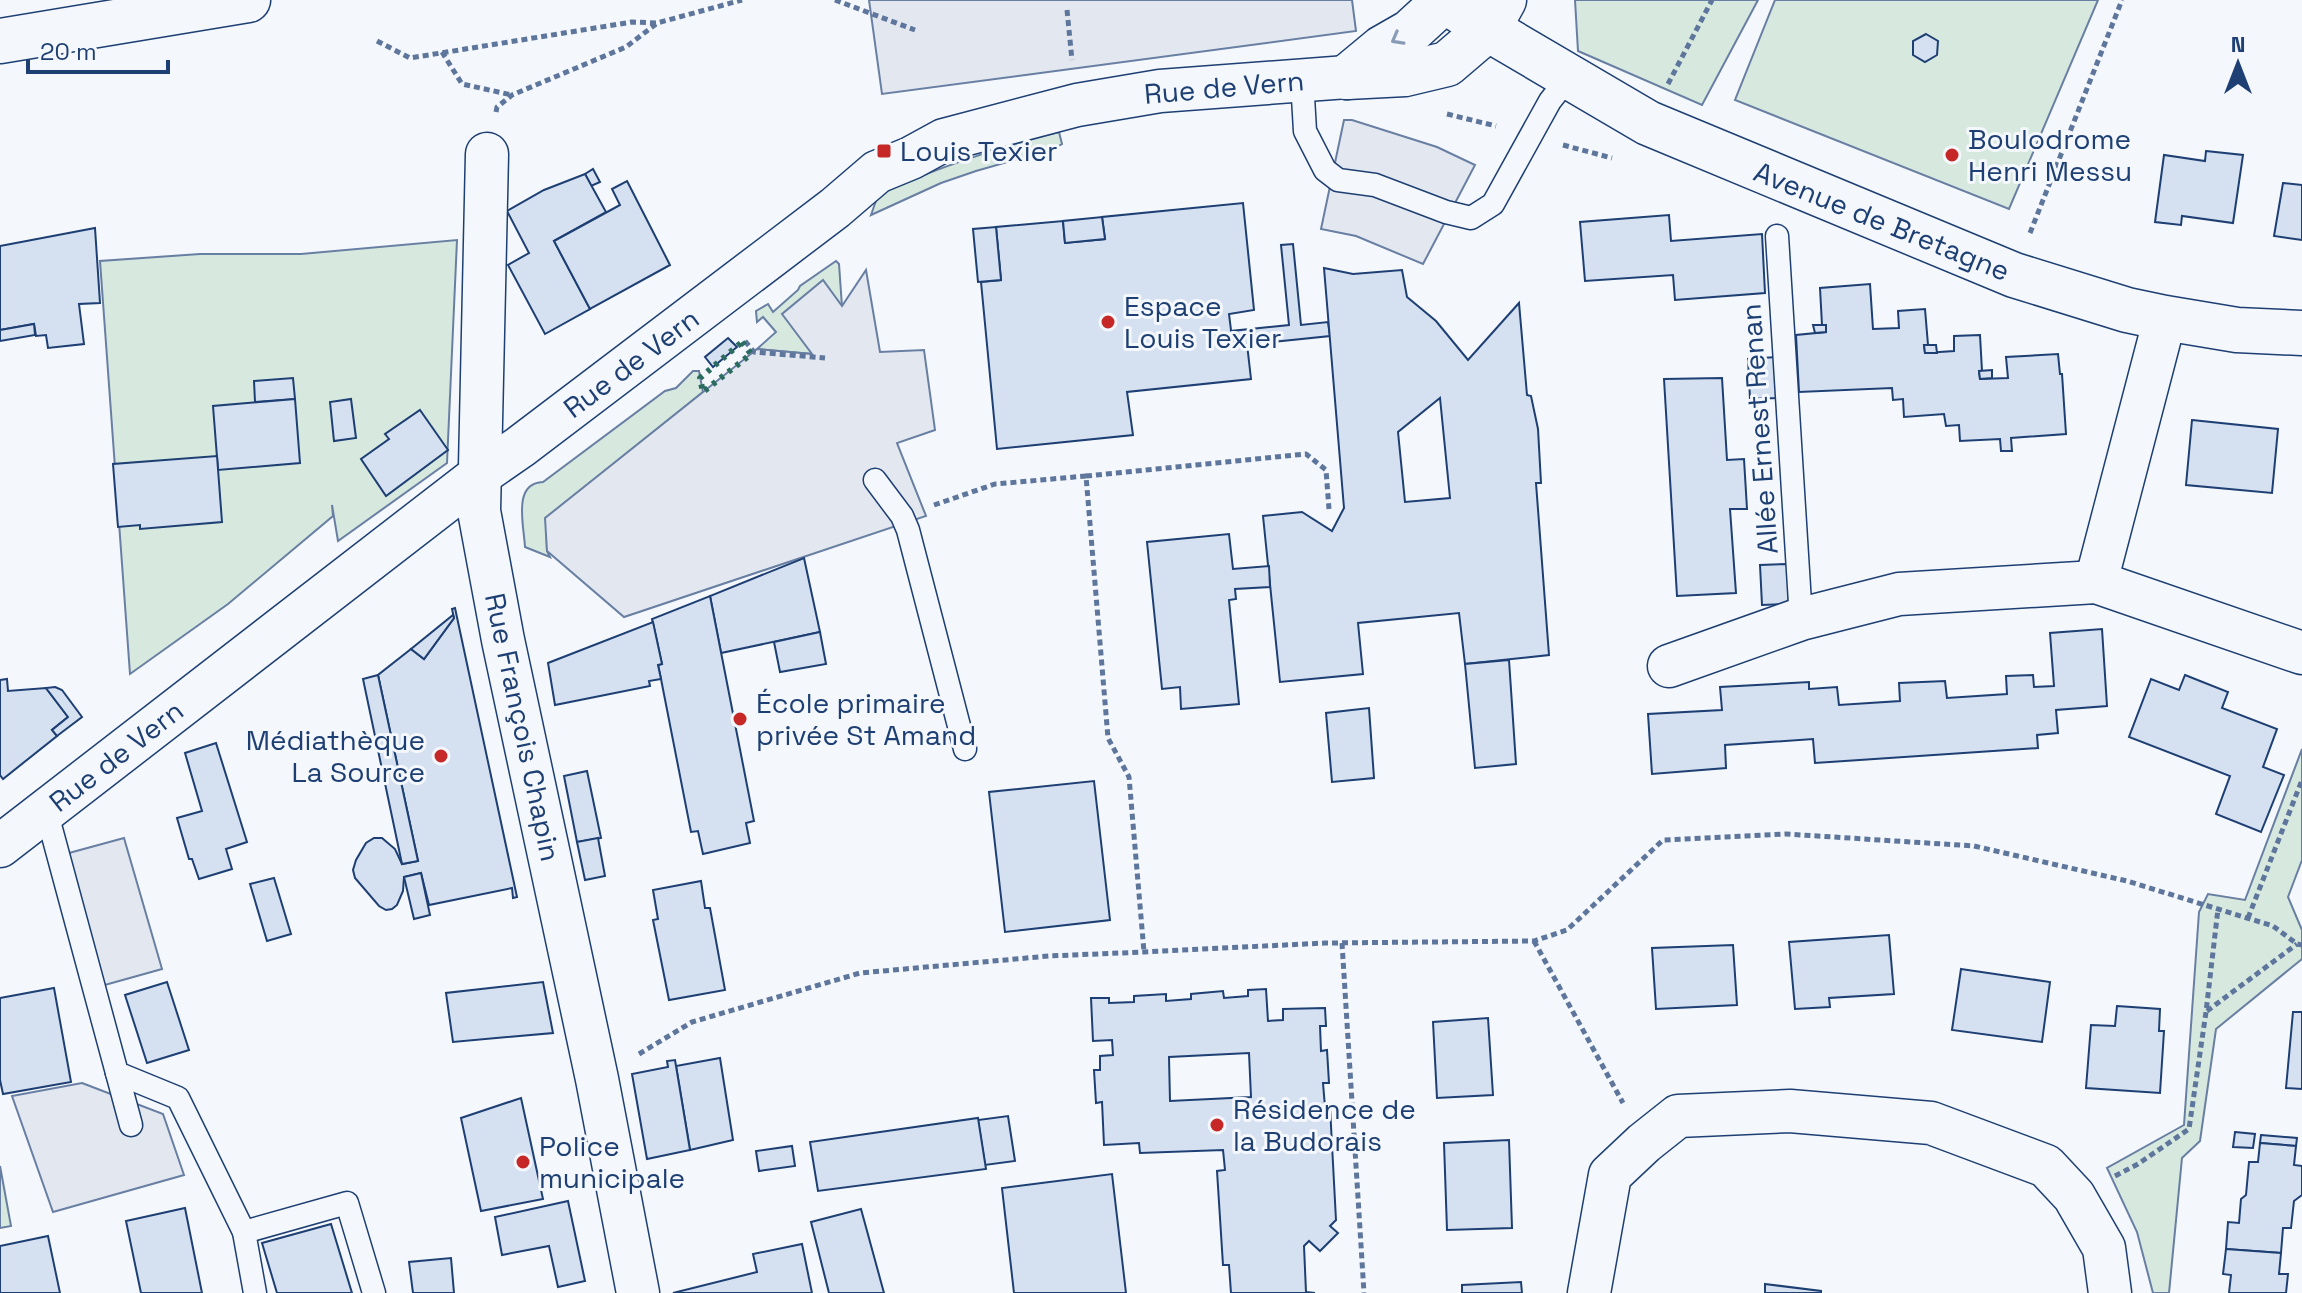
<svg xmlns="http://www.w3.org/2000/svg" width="2302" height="1293" viewBox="0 0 2302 1293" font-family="'Space Grotesk',sans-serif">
<rect width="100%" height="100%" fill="#f4f7fb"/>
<g fill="#d7e8df" stroke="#687fa3" stroke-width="2">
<path d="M1575,0H1758L1702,105L1578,51Z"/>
<path d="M1775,0H2098L2009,209L1735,100Z"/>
<path d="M1059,132L1062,144L1053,149L976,171L941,183L871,215L878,195C936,167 997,148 1059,132Z"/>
<path d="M457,240L447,463L338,541L332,505L333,516L228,604L130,674L100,261L200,254H301Z"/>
<path d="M836,261L839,264L842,307L813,354L757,349L776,332L763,317L757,322L756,311L768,304L773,312L798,290L800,286Z"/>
<path d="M693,371H699L703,392L546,518L547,551L550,557L525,547C524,526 512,483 543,482L665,391L676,388Z"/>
<path d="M2302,749V860L2288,897L2302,930V959L2216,1029L2200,1141L2182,1158L2169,1293H2153L2137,1232L2107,1168L2184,1125L2199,912L2208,894L2245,900Z"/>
<path d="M0,1166L11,1226L0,1228Z"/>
</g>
<g fill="#e3e8f0" stroke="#687fa3" stroke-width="2">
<path d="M869,0H1352L1356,31L882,94Z"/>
<path d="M1344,120H1352L1437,147L1475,165L1423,264L1356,236L1321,229Z"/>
<path d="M866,270L880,352L924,350L935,430L897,443L926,516L624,617L547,551L545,518L757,349L812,354L782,314L823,280L842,306Z"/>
<path d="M124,838L162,969L94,988L58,856Z"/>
<path d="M82,1083L163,1114L184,1175L53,1212L12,1096Z"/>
</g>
<g fill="#d5e0f0" stroke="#1d3f73" stroke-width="2" fill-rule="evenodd">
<path d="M1926,34L1938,41L1937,55L1925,62L1913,55V41Z"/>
<path d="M2206,151L2243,155L2233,223L2182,216L2181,225L2155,222L2164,155L2205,161Z"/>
<path d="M593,169L600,182L591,186L585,174Z"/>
<path d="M585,174L606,212L554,241L590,309L545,334L508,265L529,253L507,211L544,190Z"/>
<path d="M627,181L670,265L590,309L554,241L620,205L612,189Z"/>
<path d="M2283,183L2302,185V240L2274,236Z"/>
<path d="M1243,203L1254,310L1229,314L1233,346L1247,344L1251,379L1127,392L1133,435L997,449L981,282L1001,280L996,227L1063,221L1065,243L1105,239L1102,217Z"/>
<path d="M1669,215L1671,241L1762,234L1765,293L1675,300L1673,275L1585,281L1580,222Z"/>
<path d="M1102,217L1105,239L1065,243L1063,221Z"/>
<path d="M996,227L1001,280L978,282L973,229Z"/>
<path d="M95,228L100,303L79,304L84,344L48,348L46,335L36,336L34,324L0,330V246Z"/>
<path d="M1293,244L1301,325L1328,322L1330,336L1233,346L1231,331L1289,325L1281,245Z"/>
<path d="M1324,268L1353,274L1402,270L1407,297L1436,321L1468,360L1519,303L1527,395L1531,396L1538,429L1541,483H1536L1549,655L1465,664L1459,613L1358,623L1363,674L1280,682L1263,516L1302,512L1332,531L1344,508ZM1440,398L1450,498L1405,502L1398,432Z"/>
<path d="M1870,284L1873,329L1899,328L1898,311L1925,309L1928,345H1924L1925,353L1954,351V336L1980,335L1982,371H1979L1980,379L2008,378L2006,357L2058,354L2060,374H2062L2066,434L2011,438L2012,451H2001L2000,439L1960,441L1959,425L1946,426L1944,414L1904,417L1903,399L1893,400L1892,388L1799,392L1796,335L1826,332V325H1822L1820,288Z"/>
<path d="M34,324L35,335L0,341V330Z"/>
<path d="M1813,325H1826V332L1815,333Z"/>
<path d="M728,338L737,347L713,367L705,357Z"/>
<path d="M1924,345H1936L1937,353H1925Z"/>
<path d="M1776,357L1778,398L1750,399L1748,359Z"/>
<path d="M1992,370V378L1980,379L1979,371Z"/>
<path d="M293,378L295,399L255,402L254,381Z"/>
<path d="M1722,378L1727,460L1744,459L1747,509H1730L1736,593L1677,596L1664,379Z"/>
<path d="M295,399L300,463L218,470L213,406Z"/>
<path d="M351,399L356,438L334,441L330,402Z"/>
<path d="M420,410L448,450L386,496L361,459L389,439L385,434Z"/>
<path d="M2192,420L2278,429L2272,493L2186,485Z"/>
<path d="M217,456L222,522L140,529V525L118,527L113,464Z"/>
<path d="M1229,534L1233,569L1269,566L1270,587L1235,589L1236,599L1229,600L1239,704L1181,709L1180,687L1162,689L1147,542Z"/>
<path d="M804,558L820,632L721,653L710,596Z"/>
<path d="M1787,564L1789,604L1762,605L1760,565Z"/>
<path d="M710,596L754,821L746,823L750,843L703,854L698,831L691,832L661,679L658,665L662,664L652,619Z"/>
<path d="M455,608L517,897L513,898L512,888L429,905L421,873L404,877L403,891L397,905L392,909L386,910L379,906L355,878L353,870L356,860L366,843L374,838H382L395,849L402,864L418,861L378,675L411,649L424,659L454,618L452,609Z"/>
<path d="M453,615L454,618L424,659L411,649Z"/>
<path d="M653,622L662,664L658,665L661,679L649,681L650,686L555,705L548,663Z"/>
<path d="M2102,629L2107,706L2056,710L2058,733L2037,735L2038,748L1815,763L1813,739L1725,745L1726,768L1652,774L1648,714L1722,710L1720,687L1809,682V689L1837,687L1839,705L1900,701L1899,683L1945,681L1947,698L2007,694L2006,676L2033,675L2034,687L2054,686L2050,633Z"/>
<path d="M820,632L826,664L780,672L774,642Z"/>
<path d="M1509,660L1516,764L1475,768L1465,664Z"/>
<path d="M378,675L418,861L402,864L363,679Z"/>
<path d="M2185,675L2228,692L2222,708L2277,729L2263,767L2284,775L2261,832L2216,814L2230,776L2129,737L2151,679L2179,690Z"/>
<path d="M7,679L8,691L46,688L68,717L52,730L57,736L3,779L0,775V680Z"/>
<path d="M55,687L62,690L82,717L57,736L52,730L68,717L46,688Z"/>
<path d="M1369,708L1374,778L1332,782L1326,713Z"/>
<path d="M216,743L247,842L226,849L232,869L199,879L192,859H189L177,818L202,811L185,753Z"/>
<path d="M587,771L601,838L577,842L564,776Z"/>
<path d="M1094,781L1110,920L1005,932L989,792Z"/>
<path d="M598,838L605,876L585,880L577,842Z"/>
<path d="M421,873L430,915L414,919L404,877Z"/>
<path d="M274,878L291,934L267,941L250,884Z"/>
<path d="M701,881L705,908H710L725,990L669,1000L653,920L658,919L653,890Z"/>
<path d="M1889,935L1894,994L1829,998L1830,1007L1795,1009L1789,942Z"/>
<path d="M1733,945L1737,1005L1656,1009L1652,948Z"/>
<path d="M1961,969L2050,982L2042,1042L1952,1030Z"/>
<path d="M167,982L189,1050L147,1063L125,995Z"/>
<path d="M543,982L553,1033L453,1042L446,993Z"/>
<path d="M54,988L71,1082L3,1094L0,1080V998Z"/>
<path d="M1266,989L1268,1021L1283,1020V1009L1325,1008L1326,1026H1320L1321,1051L1327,1050L1329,1083H1323L1325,1107H1330L1336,1220L1330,1226L1338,1233L1320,1251L1309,1241L1304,1246L1306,1292L1315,1293H1231L1229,1265H1223L1217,1171L1225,1170L1223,1150L1140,1153L1139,1143L1104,1145L1102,1102L1096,1103L1094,1070H1100V1056L1113,1055L1112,1040L1093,1041L1091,998H1109V1003L1134,1002V996L1166,994V1001L1191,999V994L1223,991L1224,998L1248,996V990ZM1249,1053L1251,1097L1170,1101L1169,1057Z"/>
<path d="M2117,1006L2160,1009L2159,1031H2164L2160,1093L2086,1088L2091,1025L2115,1026Z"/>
<path d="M2293,1012H2302V1089L2286,1088Z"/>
<path d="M1488,1018L1493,1095L1437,1098L1433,1022Z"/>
<path d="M720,1058L733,1140L690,1150L676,1066Z"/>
<path d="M675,1060L690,1150L647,1159L632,1074L668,1067L667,1061Z"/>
<path d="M521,1098L543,1199L481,1211L461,1118Z"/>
<path d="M1008,1116L1015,1161L985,1165L978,1120Z"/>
<path d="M978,1118L986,1169L818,1191L810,1142Z"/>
<path d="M2235,1132L2255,1134L2253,1148L2233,1147Z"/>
<path d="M2261,1135L2297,1138L2296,1146L2260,1143Z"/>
<path d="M1509,1140L1512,1228L1447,1230L1444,1143Z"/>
<path d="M2260,1143L2296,1146L2294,1165L2302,1166V1195L2294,1201L2291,1228H2283L2281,1253L2226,1249L2228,1222L2239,1223L2241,1199L2246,1195L2249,1162H2258Z"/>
<path d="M792,1146L795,1166L759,1171L756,1151Z"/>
<path d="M1112,1174L1126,1293H1014L1002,1188Z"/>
<path d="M568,1201L585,1281L558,1287L549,1246L502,1255L495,1217Z"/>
<path d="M185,1208L202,1293H141L126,1221Z"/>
<path d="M861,1209L884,1293H829L811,1222Z"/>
<path d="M331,1224L352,1293H277L262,1243Z"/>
<path d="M48,1236L60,1293H0V1246Z"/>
<path d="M802,1244L812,1293H673L757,1272L753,1254Z"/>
<path d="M2226,1249L2281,1253L2279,1274H2288L2286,1293H2229L2231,1275L2223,1274Z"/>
<path d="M451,1258L454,1293H413L409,1262Z"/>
<path d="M1521,1282L1522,1293H1462V1285Z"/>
<path d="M1765,1284L1821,1291V1293H1765Z"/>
</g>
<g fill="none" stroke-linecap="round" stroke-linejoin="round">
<g stroke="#1d3f73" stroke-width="25">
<g id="service">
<path d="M1302,80L1305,131L1325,170L1338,180L1375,185L1446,212L1471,218L1493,204L1550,101L1569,77"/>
<path d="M1777,236L1801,619"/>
<path d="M875,480L902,516L908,530L965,749"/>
<path d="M46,810L117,1073L178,1098L244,1232L255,1293"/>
<path d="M117,1073L131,1125"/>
<path d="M244,1232L347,1203L374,1293"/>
</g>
</g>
<g stroke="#1d3f73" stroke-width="45">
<g id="minor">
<path d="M487,154L479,511L503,640L597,1079L638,1293"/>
<path d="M2096,582L2165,318"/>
<path d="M1669,666L1801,619L1899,594L2096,582L2302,653"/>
<path d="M0,846L481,474L520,447L835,208L877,172L911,158L944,140L1077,105L1160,91L1347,77"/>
<path d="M1589,1293L1610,1175L1644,1143L1678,1116L1790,1111L1931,1123L2046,1166L2074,1196L2104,1248L2110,1293"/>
</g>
</g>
<g stroke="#1d3f73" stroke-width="47">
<g id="tertiary">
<path d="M1445,1L1488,29L1648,123L2014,275L2127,310L2165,318L2237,330L2302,333"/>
<path d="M1347,77L1405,74L1447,64L1488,29L1504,0"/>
<path d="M1347,77L1382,48L1410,32L1445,0"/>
</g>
</g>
<g stroke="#1d3f73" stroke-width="47">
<path id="primary" d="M0,41L248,0"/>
</g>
<g stroke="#5e769c" stroke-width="5" stroke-dasharray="6 4" stroke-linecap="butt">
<path d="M835,0L915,30"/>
<path d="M1067,10L1072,60"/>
<path d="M377,41L410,58L632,22L657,23L742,0"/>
<path d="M442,52L462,84L512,95"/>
<path d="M1668,84L1712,0"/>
<path d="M496,112L497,107L512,95L626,47L656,24"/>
<path d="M1447,114L1496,126"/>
<path d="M1563,145L1612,158"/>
<path d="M2030,233L2122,0"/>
<path d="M745,341L754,352L825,358"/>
<path d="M1086,476L1306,454L1326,470L1329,509"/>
<path d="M934,505L995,484L1086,476L1108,738L1129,777L1144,952"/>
<path d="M2248,918L2302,780"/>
<path d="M1534,941L1623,1103"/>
<path d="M1342,943L1364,1293"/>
<path d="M2207,1011L2297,944"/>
<path d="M639,1054L692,1022L860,973L1049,956L1144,952L1325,943L1534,941L1567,930L1663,840L1786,834L1974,846L2127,881L2273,926L2297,944L2302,945"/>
<path d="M2115,1176L2138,1164L2189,1129L2206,1012L2218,909"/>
</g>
<use href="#service" stroke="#f4f7fb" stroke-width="22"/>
<use href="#minor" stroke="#f4f7fb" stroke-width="42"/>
<use href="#tertiary" stroke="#f4f7fb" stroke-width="44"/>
<use href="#primary" stroke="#f4f7fb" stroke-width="44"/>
<path stroke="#2c6c60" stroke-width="6" stroke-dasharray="4 6" stroke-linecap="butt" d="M742,342L751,354L703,392L700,378Z"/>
</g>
<defs><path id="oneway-chevron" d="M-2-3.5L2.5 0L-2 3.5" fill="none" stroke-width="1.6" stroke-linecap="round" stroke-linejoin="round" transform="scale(2)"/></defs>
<use stroke="#889bb7" href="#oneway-chevron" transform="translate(1397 39) rotate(151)"/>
<g fill="#c62828" stroke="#f4f7fb" stroke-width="3">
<rect x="876" y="143" width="16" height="16" rx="4"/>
<circle cx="1952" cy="155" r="8"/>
<circle cx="1108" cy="322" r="8"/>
<circle cx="740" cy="719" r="8"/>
<circle cx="441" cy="756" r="8"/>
<circle cx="1217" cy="1125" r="8"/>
<circle cx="523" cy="1162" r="8"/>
</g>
<g text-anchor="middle" stroke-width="6" stroke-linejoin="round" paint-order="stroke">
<g font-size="28" fill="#1d3f73" stroke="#f4f7fb">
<text transform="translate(1224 87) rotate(-5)" y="10">Rue de Vern</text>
<text transform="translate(1882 221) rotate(22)" y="10">Avenue de Bretagne</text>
<text transform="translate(631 363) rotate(-37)" y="10">Rue de Vern</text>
<text transform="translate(1759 429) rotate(-94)" y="10">Allée Ernest Renan</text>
<text transform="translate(523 727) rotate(78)" y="10">Rue François Chapin</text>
<text transform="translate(116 756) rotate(-38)" y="10">Rue de Vern</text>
</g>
<g font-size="28" fill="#1d3f73" stroke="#f4f7fb" text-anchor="start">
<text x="1968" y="149">Boulodrome<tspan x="1968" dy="32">Henri Messu</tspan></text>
<text x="900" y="161">Louis Texier</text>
<text x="1124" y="316">Espace<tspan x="1124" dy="32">Louis Texier</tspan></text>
<text x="756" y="713">École primaire<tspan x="756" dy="32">privée St Amand</tspan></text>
<text x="425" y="750" text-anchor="end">Médiathèque<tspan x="425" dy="32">La Source</tspan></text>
<text x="1233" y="1119">Résidence de<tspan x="1233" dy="32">la Budorais</tspan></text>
<text x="539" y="1156">Police<tspan x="539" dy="32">municipale</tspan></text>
</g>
</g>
<g transform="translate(2238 64)" stroke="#f4f7fb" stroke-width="6" paint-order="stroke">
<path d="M0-6L14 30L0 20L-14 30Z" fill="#1d3f73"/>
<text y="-12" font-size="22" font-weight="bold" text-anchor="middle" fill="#1d3f73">N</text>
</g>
<path d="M28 60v12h140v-12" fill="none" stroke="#1d3f73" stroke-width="4"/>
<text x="40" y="60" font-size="24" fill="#1d3f73" stroke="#f4f7fb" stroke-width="6" paint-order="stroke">20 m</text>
</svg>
